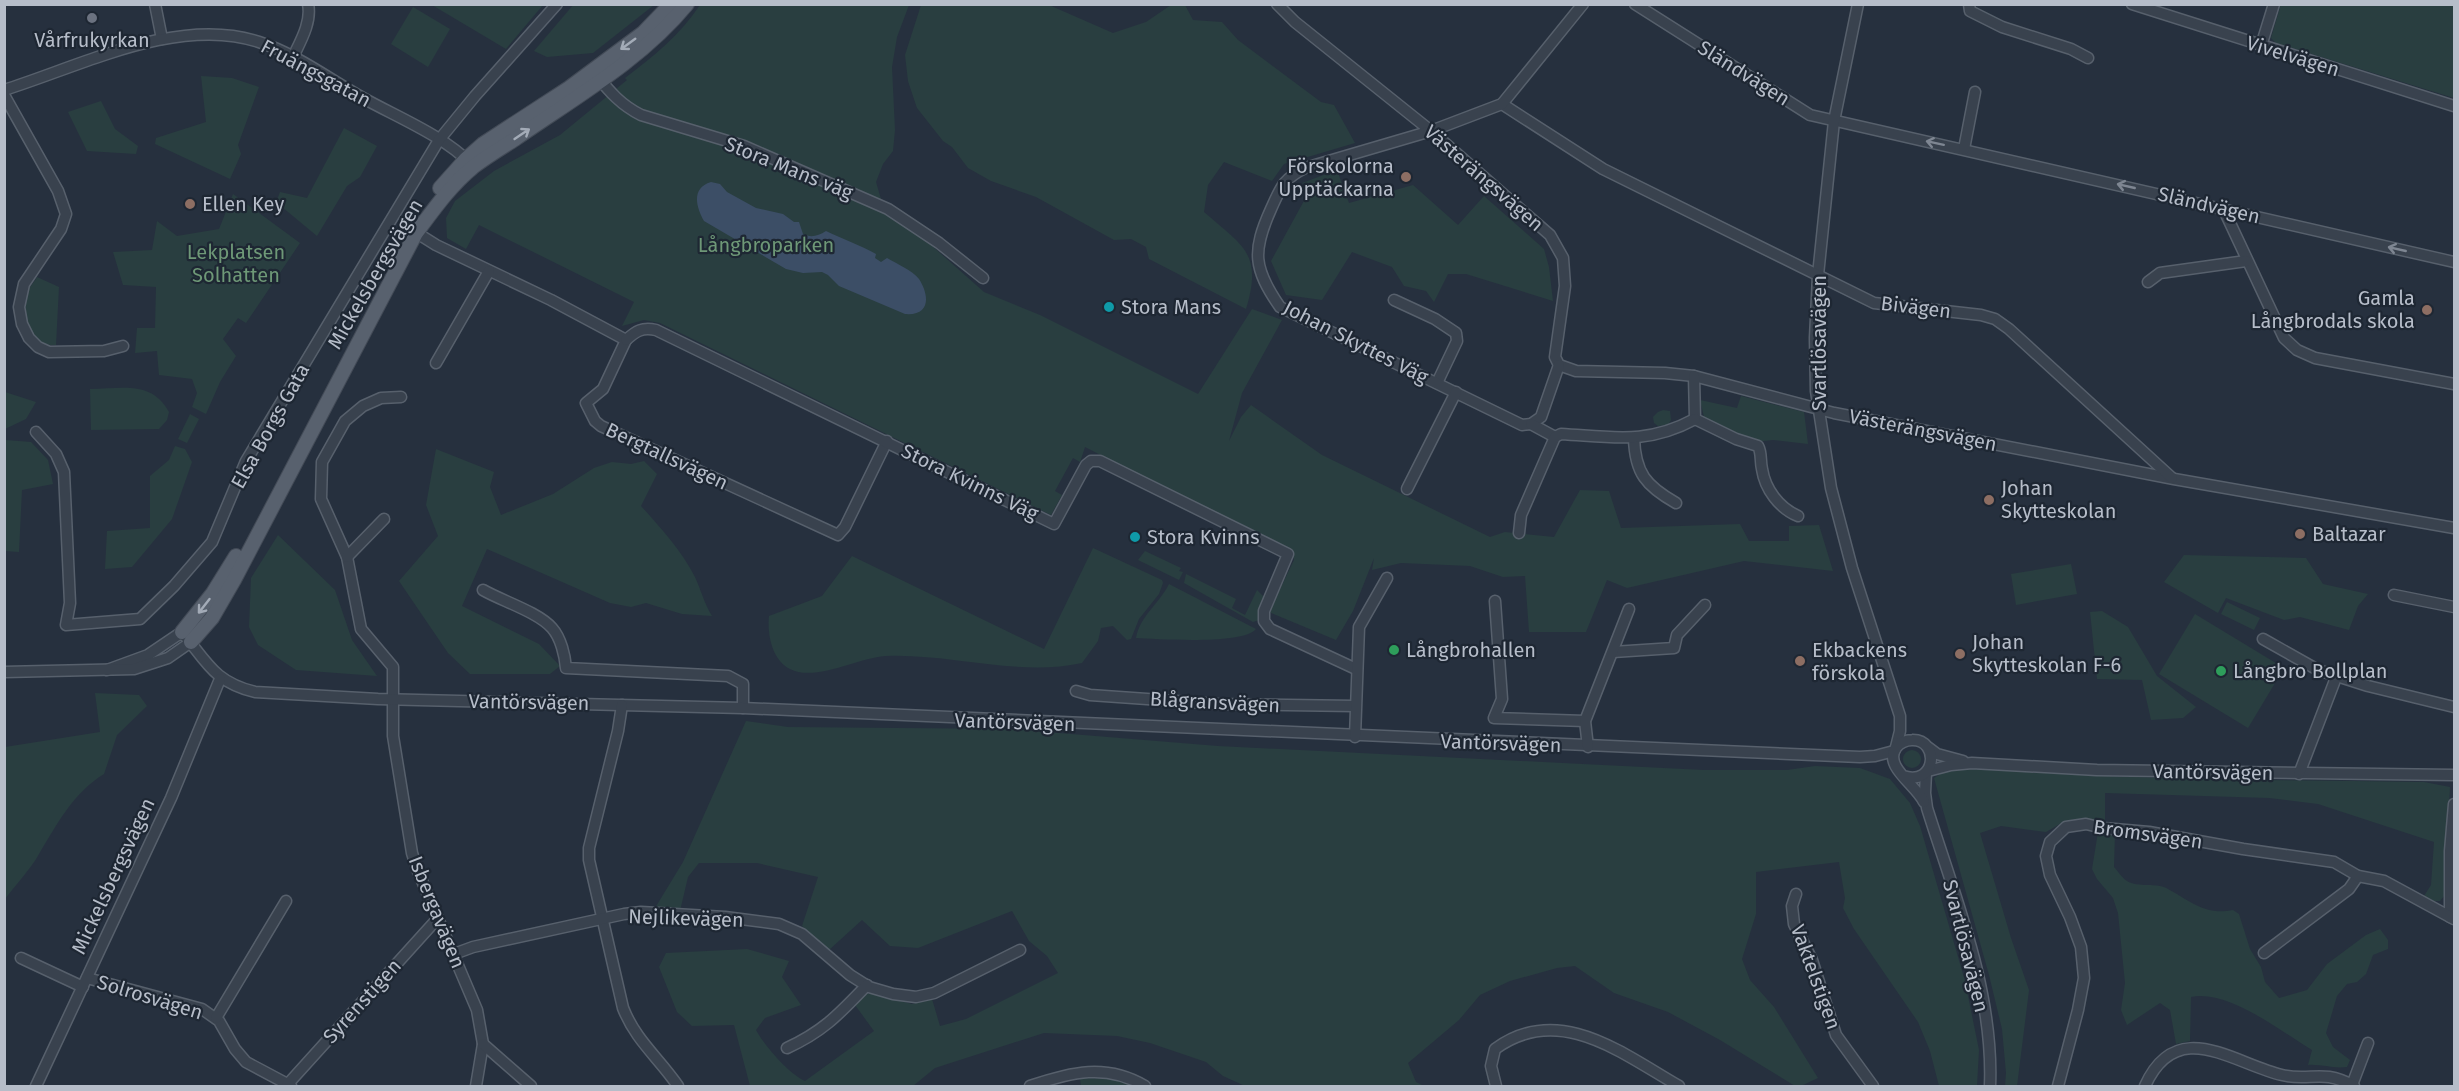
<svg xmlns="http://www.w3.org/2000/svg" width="2459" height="1091" viewBox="0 0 2459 1091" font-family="'Fira Sans',sans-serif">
<rect width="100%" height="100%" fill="#26303e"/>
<g fill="#293e40">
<path d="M574,4H654V5L593,53L547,57L534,51Z"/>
<path d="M2281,4L2454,5V98L2276,43L2271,38Z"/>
<path d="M432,5H543L506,49Z"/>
<path d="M700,5H909L897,37L892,67L895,130L893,151L883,164L876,182L885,213L922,237L984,292L1040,315L1198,394L1252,309L1282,320L1242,393L1229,441L1241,417L1251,405L1322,455L1490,537L1505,532L1554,537L1580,490L1609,491L1621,528L1740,524L1749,541H1789V526L1819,525L1833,571L1744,561L1627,588L1607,580L1586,632H1529L1525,576L1503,577L1470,566L1401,563L1372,570L1374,558L1353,611L1336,640L1269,612L1294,560L1293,553L1085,447L1080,462L1073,458L1055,491L1062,495L1051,515L660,323L644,320L622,326L634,302L479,225L466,249L447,238L446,218L455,201L494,171L560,135L627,80L625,78C654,56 680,35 700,5Z"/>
<path d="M921,5H1049L1113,33L1146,22L1171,5H1185L1193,20L1222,22L1238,40L1321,102L1334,105L1355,143L1284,164L1272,181L1224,162L1208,185L1204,212C1243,246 1263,253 1246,309L1149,259L1146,247L1131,239L1114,240L1036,197L991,181L968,168L952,147L943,141L917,108L908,81L905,55Z"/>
<path d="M413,7L450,29L428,67L391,44Z"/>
<path d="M201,76L232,78L259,87L238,145L241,154L230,179L155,144L156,138L206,122Z"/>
<path d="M101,101L115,129L138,146L136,154L87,151L68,112Z"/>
<path d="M344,128L377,146L360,177L347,186L317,236L276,202L280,192L307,198Z"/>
<path d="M1337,170L1349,203L1413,185L1458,225L1484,196L1544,249L1549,267L1553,301L1466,274H1448L1434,302L1426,291L1404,286L1392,267L1352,252L1322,300L1286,295L1271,261L1311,188L1302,183Z"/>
<path d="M233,194L300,243L246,323L238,318L223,339L236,356L220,382L206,414L192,407L197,393L192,379L159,375L157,351L135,353L137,328H155L156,287L123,285L113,252L152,250L157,221L177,236L219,229Z"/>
<path d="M37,277L59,287L56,345C52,345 45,345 41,343C27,337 21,308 26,294C28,288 34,283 37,277Z"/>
<path d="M90,389C123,389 151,380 169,412L167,420L159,429L91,430Z"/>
<path d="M5,392L36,402L26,419L5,429Z"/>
<path d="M1741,396L1804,412L1808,444L1773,440L1755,442L1704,417L1700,400L1737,408Z"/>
<path d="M1663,410L1670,411L1671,420L1668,425L1658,426L1654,423L1653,417L1658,412Z"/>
<path d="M190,414L199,419L187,443L178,439Z"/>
<path d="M6,440L31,442L48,460L53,484L22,490L19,552L5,551Z"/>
<path d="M175,446L185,449L192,462L172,519L132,567L105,569L107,531L150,528V476L169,460Z"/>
<path d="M436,449L494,472L490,487L501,515L553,494L594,468L612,462L631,464L644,461L657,474L641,506C660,527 682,551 695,577C701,590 704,603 712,616L682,614L646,603L631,607L610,603L487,549L462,606L539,644L560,666L550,674H470L448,653L399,581L438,536L426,505Z"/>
<path d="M278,535L335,590L352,640L377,676L296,670L258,645L249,627L251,578Z"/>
<path d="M1093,548L1162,580L1163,583L1159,594L1139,619L1131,639L1127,640L1113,626L1101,628L1098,641L1082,663C1018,677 950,653 885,656C858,658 815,682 790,669C772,660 767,634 769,616L822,596L852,556L1044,649Z"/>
<path d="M1145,551L1181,568L1179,571L1183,572L1179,580L1138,560Z"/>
<path d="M2184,555L2306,558L2323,584L2368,594L2358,606L2349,630L2300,617L2284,620L2226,598L2218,613L2164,582Z"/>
<path d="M2071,564L2077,594L2016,605L2011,574Z"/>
<path d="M1186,574L1236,599L1232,608L1245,615L1257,590L1264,597L1259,610V620L1253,622L1184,583Z"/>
<path d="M1169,584L1256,629C1243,645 1159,639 1136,638C1140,616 1159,604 1169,584Z"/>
<path d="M2227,602L2260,618L2254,630L2221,614Z"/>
<path d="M2102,611L2128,627L2157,676L2196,707L2183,718L2151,720L2142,680L2097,679L2090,612Z"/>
<path d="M2195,614L2284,668L2248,728L2159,674Z"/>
<path d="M95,693L139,695L147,706L117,735L104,774C74,792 57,824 39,854C30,870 16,884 5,899V747L100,732Z"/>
<path d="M746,721L788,727L1010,729L1218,746L1704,770H1787L1815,766L1860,768L1890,779L1910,803L1920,826L1965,981L1979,1050L1977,1086H1939L1930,1051L1918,1022L1854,929L1843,908L1845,898L1839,862L1756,872V914L1742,959L1750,980L1774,1007L1818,1078L1801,1086H1795L1720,1040L1668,1012L1614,993L1575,966L1557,968L1510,981L1480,995L1459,1020L1408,1063L1416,1082L1424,1086H1245L1223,1076L1206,1062L1150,1043L1117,1036L1044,1033L935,1068L913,1086H750L734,1025L692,1026L677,1012L659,967L666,953L747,949L789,961L782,977L801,1005L765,1018L756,1030C764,1045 789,1074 805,1081L874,1031L855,1005L864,995L872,993L912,1004L932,999L940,1026L966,1019L1058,973L1047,956L1029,941L1012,911L918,948L890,946L862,920L829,950L802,926L818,877L757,863H699L688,877L680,911L655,908L683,862Z"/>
<circle cx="1912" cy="759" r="9"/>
<path d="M1971,768C2122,780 2273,780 2424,782L2450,787L2445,895L2440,901H2434L2424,896L2431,885L2434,842L2318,804L2269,798L2105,793V824L2092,819H2078L2065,821L2046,832L2001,826L1980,833L2011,938L2029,990L2017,1086H2005L2006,1073L2002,1029L1989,975L1934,778L1948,769Z"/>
<path d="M2098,832L2115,833L2114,867C2118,871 2122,878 2127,881C2138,888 2157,882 2168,889C2190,901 2206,916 2233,910L2239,914L2250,949L2261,967L2265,982L2279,998L2307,990L2327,964L2366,935L2380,929L2388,940V949L2373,955L2366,974L2357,982L2347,984L2337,996L2326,1033L2333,1047L2350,1060L2347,1067C2333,1069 2322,1064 2308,1065L2312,1050C2280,1031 2228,989 2191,997L2190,1041L2176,1044L2170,1010L2160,1003L2127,1025L2121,1010L2125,983L2118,913L2113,898L2097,879L2092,869Z"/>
<path d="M1080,1078L1118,1079L1132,1086H1081Z"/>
</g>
<path fill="#3c4e66" d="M711,182L720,184L727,192L756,208L783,214L794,222H799L803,234C811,238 818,236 826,231C843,239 860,245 876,254L875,258L881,262L887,258C897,264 912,270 919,279C930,296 930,316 905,314L839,286L828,275L822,272L803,273L786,269L704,221C696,207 691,188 711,182Z"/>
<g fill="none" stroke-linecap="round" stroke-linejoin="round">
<g stroke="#57606c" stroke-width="13">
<g id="minor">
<path d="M155,4L162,39"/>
<path d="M1277,4L1295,22L1431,131L1550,235L1563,258L1565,286L1555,357L1559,365L1576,371L1665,373L1694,376L1834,413L2174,479L2454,528"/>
<path d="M1635,4L1810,115L2454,262"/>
<path d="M1858,4L1834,121L1818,275L1815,338L1816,391L1831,488L1852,568L1900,716V731L1896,747"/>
<path d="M1969,4L1970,11L2002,27L2071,49L2088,58"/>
<path d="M2132,4L2454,106"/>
<path d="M2261,46L2274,4"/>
<path d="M293,57C300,42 312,22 308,4"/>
<path d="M596,75C610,92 621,105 641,115L744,146L888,209L939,243L983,278"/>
<path d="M4,90C81,66 179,15 259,42C296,54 329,79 363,98C397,117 444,136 471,164"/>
<path d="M4,95L58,191L66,214L61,229L24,284L19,307L22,324L29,338L38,347L49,352L104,351L123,346"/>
<path d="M1502,104L1603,169L1874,303L1981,315L1995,319L2009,329L2172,478"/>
<path d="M1964,149L1975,92"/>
<path d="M2223,208L2284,338L2297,350L2315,358L2454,384"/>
<path d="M409,228L436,245L551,300L626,340L603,389L586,403L595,421L601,426L838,535L845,527L887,441"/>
<path d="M2148,282L2160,273L2246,261"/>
<path d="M1394,300L1435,319L1456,333L1457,341L1437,383"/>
<path d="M626,340C636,331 642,327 656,330L1054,524L1086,465L1091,461H1100L1288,554L1264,611V621L1270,629L1356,669"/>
<path d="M436,363L489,271"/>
<path d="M1559,365L1541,417L1531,424L1522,425L1280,307C1253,268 1252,251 1271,209C1281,187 1283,179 1305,168L1431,131L1502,104L1583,4"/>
<path d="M1694,376L1695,419L1736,439L1758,446C1762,453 1760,461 1762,469C1765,489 1779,508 1798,516"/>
<path d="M401,397L381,398L363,406L345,421L322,462L321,499L347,557L361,629L393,667V736L412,853L417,869L477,1010L483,1044L476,1086"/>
<path d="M1531,424L1555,437"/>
<path d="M36,432L56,454L64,472L70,603L66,625L140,619L174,586L212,542L246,461L439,140L475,96L557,4"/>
<path d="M1634,438C1635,473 1646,486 1676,503"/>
<path d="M1407,489L1456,392"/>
<path d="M1519,533L1521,515L1555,437L1561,434C1613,437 1647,445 1695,419"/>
<path d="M347,557L384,519"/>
<path d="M483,590C502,601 538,612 552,628C561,638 565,656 566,668L728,676L743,684V708"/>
<path d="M2394,595L2454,607"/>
<path d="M1495,601L1502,699L1494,718L1585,721"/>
<path d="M2263,639L2318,670L2368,686L2454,707"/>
<path d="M1613,652L1674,648L1677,635L1705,605"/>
<path d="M107,670L148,655L182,632C207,662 214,682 255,692L378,699L743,708L1860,757L1875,756L1894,751"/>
<path d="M4,672L134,669L168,658L191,642"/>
<path d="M1076,691L1090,695L1218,704L1355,706"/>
<path d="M622,705L618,731L589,848V860L623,1008C636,1041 659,1058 678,1086"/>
<path d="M1355,737L1359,627L1387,578"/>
<path d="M1588,747L1585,721L1629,609"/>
<path d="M1929,748L1937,754L1963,761"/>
<path d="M1928,771L1951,765L1972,763L2097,770L2454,775"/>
<path d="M1926,773L1925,793L1927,808C1955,897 1994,992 1990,1086"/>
<path d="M2299,774L2337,675"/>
<path d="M1903,776C1937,787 1940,739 1912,740C1906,740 1899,743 1896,748C1883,766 1916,785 1924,802"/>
<path d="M1796,894L1792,906L1794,924L1812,960L1836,1035L1873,1086"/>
<path d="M2450,917V851L2454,804"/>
<path d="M2264,953L2349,889L2358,876"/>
<path d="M454,954L473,947L624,914L641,912L725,917L779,924L802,934L850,975L869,987L893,994L916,997L934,993L1020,950"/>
<path d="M21,958L83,987"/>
<path d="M87,978L202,1009L219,1021L235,1049L246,1062L291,1086"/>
<path d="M216,1018L286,901"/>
<path d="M483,1044L531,1086"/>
<path d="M787,1048C824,1031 839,1014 867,985"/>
<path d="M287,1085L438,918"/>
<path d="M2352,1085L2368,1043"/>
<path d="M36,1086L171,798L220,679"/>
<path d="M1030,1086C1071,1072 1106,1063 1145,1086"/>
<path d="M1496,1086L1491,1066L1495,1049C1559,1002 1623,1054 1679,1086"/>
<path d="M2058,1086L2078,1010L2084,978L2081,947L2070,917L2050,875L2046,856L2050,842L2066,827L2086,824L2103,828L2149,832L2243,849L2334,862L2358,876L2384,881L2454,919"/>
<path d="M2145,1086C2177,1015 2234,1064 2282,1075C2311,1082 2321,1068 2354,1086"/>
</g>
</g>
<g stroke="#434b57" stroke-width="16">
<g id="major">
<path d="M440,188L466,159L483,144L569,88L643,33L671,4"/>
<path d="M182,632L213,593L236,556"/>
<path d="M191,642L212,618L234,580L416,233C434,209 450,186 473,167C486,157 501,148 515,139C574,98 641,60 687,4"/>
</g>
</g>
<use href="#minor" stroke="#39424e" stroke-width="10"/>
<use href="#major" stroke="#58616e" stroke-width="14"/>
</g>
<defs><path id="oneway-shaft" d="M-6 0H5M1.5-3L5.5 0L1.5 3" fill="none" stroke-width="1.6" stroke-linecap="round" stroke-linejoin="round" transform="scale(1.5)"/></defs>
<g stroke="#a3abb7">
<use href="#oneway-shaft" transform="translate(628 44) rotate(144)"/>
<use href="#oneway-shaft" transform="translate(522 134) rotate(-34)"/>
<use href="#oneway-shaft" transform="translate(204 606) rotate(128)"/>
</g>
<g stroke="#7e8692">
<use href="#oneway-shaft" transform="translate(1935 143) rotate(-168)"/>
<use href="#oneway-shaft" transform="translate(2126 186) rotate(-167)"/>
<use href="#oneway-shaft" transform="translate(2397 249) rotate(-167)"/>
</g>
<circle fill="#6b7280" stroke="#1e2733" stroke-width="2" cx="92" cy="18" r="6"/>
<g fill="#8d6e63" stroke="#1e2733" stroke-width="2">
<circle cx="1406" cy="177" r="6"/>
<circle cx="190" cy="204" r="6"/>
<circle cx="2427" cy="310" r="6"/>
<circle cx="1989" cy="500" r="6"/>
<circle cx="2300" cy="534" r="6"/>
<circle cx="1960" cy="654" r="6"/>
<circle cx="1800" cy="661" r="6"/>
</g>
<g fill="#0f9aa8" stroke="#1e2733" stroke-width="2">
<circle cx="1109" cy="307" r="6"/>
<circle cx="1135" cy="537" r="6"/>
</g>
<g fill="#2e9e5b" stroke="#1e2733" stroke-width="2">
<circle cx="1394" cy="650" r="6"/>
<circle cx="2221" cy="671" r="6"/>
</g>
<g text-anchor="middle" stroke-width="4.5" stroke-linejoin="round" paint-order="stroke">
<g font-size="20" fill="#b6bdc9" stroke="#1e2733" text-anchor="start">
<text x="92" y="47" text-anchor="middle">Vårfrukyrkan</text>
<text x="1394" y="173" text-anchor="end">Förskolorna<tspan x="1394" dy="23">Upptäckarna</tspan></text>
<text x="202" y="211">Ellen Key</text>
<text x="2415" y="305" text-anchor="end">Gamla<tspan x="2415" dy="23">Långbrodals skola</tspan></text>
<text x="1121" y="314">Stora Mans</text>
<text x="2001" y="495">Johan<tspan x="2001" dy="23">Skytteskolan</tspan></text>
<text x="2312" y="541">Baltazar</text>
<text x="1147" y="544">Stora Kvinns</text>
<text x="1972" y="649">Johan<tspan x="1972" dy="23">Skytteskolan F-6</tspan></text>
<text x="1406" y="657">Långbrohallen</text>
<text x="1812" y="657">Ekbackens<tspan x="1812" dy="23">förskola</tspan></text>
<text x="2233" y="678">Långbro Bollplan</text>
</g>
<g font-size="20" fill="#b6bdc9" stroke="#1e2733">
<text transform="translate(2293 56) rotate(17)" y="7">Vivelvägen</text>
<text transform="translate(316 73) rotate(28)" y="7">Fruängsgatan</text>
<text transform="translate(1744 73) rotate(32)" y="7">Sländvägen</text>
<text transform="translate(789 168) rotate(22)" y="7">Stora Mans väg</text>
<text transform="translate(1484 178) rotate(41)" y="7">Västerängsvägen</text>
<text transform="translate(2209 205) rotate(13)" y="7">Sländvägen</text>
<text transform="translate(375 274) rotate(-60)" y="7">Mickelsbergsvägen</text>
<text transform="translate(1916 307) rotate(7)" y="7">Bivägen</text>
<text transform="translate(1356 342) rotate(27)" y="7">Johan Skyttes Väg</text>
<text transform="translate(1819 343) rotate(-90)" y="7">Svartlösavägen</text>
<text transform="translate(270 426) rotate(-61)" y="7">Elsa Borgs Gata</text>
<text transform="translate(1923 430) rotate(11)" y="7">Västerängsvägen</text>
<text transform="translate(667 456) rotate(25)" y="7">Bergtallsvägen</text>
<text transform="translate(970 482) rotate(26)" y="7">Stora Kvinns Väg</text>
<text transform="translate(529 702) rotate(1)" y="7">Vantörsvägen</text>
<text transform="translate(1215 702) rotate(3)" y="7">Blågransvägen</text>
<text transform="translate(1015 722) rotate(2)" y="7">Vantörsvägen</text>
<text transform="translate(1501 743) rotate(2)" y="7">Vantörsvägen</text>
<text transform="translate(2213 772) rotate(1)" y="7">Vantörsvägen</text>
<text transform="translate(2148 834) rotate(8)" y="7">Bromsvägen</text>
<text transform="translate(113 876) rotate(-65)" y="7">Mickelsbergsvägen</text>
<text transform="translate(437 912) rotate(68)" y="7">Isbergavägen</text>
<text transform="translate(686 918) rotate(2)" y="7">Nejlikevägen</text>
<text transform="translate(1966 946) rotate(76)" y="7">Svartlösavägen</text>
<text transform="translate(1816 977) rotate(70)" y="7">Vaktelstigen</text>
<text transform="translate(150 997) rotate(17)" y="7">Solrosvägen</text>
<text transform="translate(362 1001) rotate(-48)" y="7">Syrenstigen</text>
</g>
<g font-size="20" fill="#6e9877" stroke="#1e2733">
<text x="766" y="252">Långbroparken</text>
<text x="236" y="259">Lekplatsen<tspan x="236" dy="23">Solhatten</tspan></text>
</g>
</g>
<rect width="2459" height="1091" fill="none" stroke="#b6bdc9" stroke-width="12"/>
</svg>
